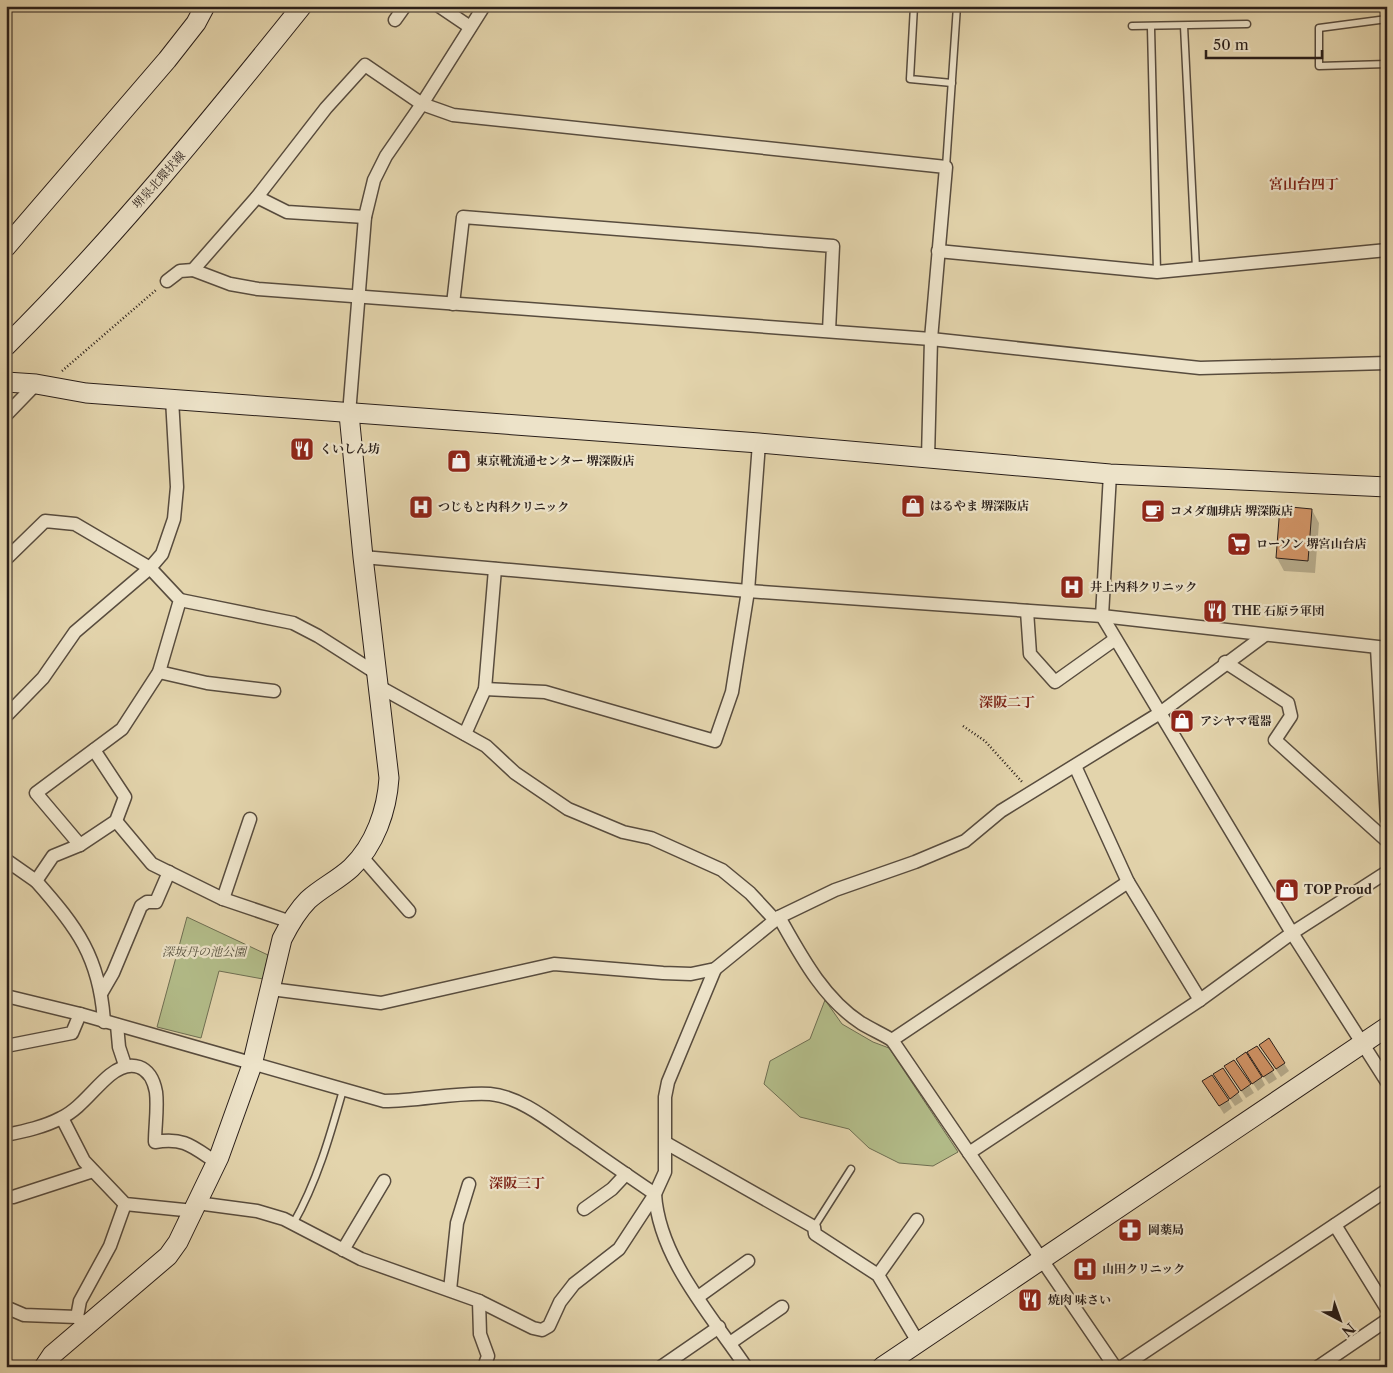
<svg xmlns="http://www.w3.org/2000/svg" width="1393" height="1373" viewBox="0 0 1393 1373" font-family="'Libre Caslon Text','Noto Serif JP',serif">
<rect width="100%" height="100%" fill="#e3d4ac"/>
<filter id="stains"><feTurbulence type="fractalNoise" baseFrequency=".004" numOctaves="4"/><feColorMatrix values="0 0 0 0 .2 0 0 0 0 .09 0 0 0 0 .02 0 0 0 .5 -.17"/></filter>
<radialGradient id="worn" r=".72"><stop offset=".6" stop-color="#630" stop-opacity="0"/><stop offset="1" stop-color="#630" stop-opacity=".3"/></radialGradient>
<g fill="#b3bd8a" stroke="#6e6e52">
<path d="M187,917L268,955L263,979L219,971L201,1038L157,1027Z"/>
<path d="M825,1000L842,1024L873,1042L889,1048L958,1152L933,1166L899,1163L869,1148L849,1129L800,1117L764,1084L770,1061L810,1039Z"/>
</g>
<g fill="#0003">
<path d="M1281,508L1312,510L1319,523L1315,573L1284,571L1277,558Z"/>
<path d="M1269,1040L1289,1071L1281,1077L1265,1053Z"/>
<path d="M1257,1047L1277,1079L1269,1084L1253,1061Z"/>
<path d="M1234,1061L1254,1093L1246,1098L1231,1075Z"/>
<path d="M1242,1067L1261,1077L1265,1085L1258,1091Z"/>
<path d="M1223,1069L1243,1101L1235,1106L1219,1083Z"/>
<path d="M1209,1090L1228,1100L1232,1108L1224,1114Z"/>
</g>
<g fill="#cf9264" stroke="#2a1f1a">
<path d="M1280,506L1312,509L1308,561L1276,558Z"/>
<path d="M1269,1038L1285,1063L1276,1069L1259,1045Z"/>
<path d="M1257,1046L1274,1070L1263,1077L1247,1052Z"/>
<path d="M1246,1052L1262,1077L1252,1084L1236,1059Z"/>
<path d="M1234,1060L1251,1084L1241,1091L1224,1066Z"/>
<path d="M1223,1068L1239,1092L1230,1099L1213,1074Z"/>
<path d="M1212,1075L1229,1100L1219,1106L1202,1081Z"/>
</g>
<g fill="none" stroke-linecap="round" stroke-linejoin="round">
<g stroke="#584c3e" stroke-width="9">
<g id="lane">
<path d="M914,6L910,79L952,83"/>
<path d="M1387,19L1319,28V66L1387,64"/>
<path d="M1132,26L1247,24"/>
<path d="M1184,26L1196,268"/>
<path d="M1151,28L1157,272"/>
<path d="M946,167L957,6"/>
<path d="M293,1224C317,1182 330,1136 343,1090"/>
<path d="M814,1227L851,1169"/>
</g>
</g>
<g stroke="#584c3e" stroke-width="15">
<g id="street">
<path d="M439,6L470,27"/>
<path d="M395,20L405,6"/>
<path d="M257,197L287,212L365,217"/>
<path d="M938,251L1157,272L1387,250"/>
<path d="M193,270L230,284L258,289L931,339L1200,368L1387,363"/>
<path d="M167,281L180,271L193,270L257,197L326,108L365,65L422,104L453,115L946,167L931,339L928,458"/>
<path d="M453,304L463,217L833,246L829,331"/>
<path d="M349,414L365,217L374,180L386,156L422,104L484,6"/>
<path d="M6,415L36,384"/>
<path d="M1110,474L1102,616L1292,933L1387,1082"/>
<path d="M363,557L748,591L1102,616L1387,648"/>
<path d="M6,559L45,521L75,524L150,568L180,600L159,672L122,729L36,793L80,845L53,856L36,881L6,860"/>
<path d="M180,600L293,623L318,636L376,673"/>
<path d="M1027,611L1030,654L1055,682L1114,640"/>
<path d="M1377,648L1387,819"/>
<path d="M1225,662L1288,703L1291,716L1275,740L1387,841"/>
<path d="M159,672L207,683L274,691"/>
<path d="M378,686L486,746L515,773L568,809L623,832L651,838L722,870L750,893L775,920"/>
<path d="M485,689L545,692L715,741L732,692L748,591L759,443"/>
<path d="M6,716L43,678L75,632L150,568L162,554L174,519L177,487L172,399"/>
<path d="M465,734L485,689L495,569"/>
<path d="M1075,766L1128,882L1200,1000"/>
<path d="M116,821L152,864L223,899L291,922"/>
<path d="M80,845L116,821L125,797L94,750"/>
<path d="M361,856L409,911"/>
<path d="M36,881C77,927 100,958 104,1022"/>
<path d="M223,899L250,819"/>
<path d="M779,917C801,956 823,998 861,1023C871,1029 882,1034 892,1040"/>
<path d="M271,989L381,1003L554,964L663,973L691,974L715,969L779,917L835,890L915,862L965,841L1001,811L1160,713L1265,635"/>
<path d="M102,992L113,973L141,906L147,902H156L169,872"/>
<path d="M6,996L80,1014L384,1101C420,1101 455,1092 490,1094C523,1097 554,1125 580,1142C605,1160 630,1177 655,1194C659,1258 711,1315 746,1367"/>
<path d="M117,1025L119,1047L125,1065"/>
<path d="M6,1046L72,1033L80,1014"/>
<path d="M62,1118L84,1161L125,1204L194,1211"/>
<path d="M6,1135C25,1131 44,1127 61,1118C80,1109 94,1088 110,1075C131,1058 151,1065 156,1092C158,1108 155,1126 155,1142C185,1137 193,1147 217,1163"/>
<path d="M666,1143L814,1227L815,1234L878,1275L918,1342"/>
<path d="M969,1153L1200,1000L1292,933L1387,872"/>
<path d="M13,1197L93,1171"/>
<path d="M197,1203L257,1211L284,1219L361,1259L479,1301L480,1334L488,1356L484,1367"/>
<path d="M584,1209L612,1189L626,1174"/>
<path d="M1335,1225L1387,1309"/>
<path d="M343,1250L384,1181"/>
<path d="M878,1275L917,1220"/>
<path d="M450,1290L457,1223L469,1184"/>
<path d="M698,1297L748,1261"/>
<path d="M479,1301L533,1328L542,1330L549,1326L560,1302L574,1284L619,1249L655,1194L665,1172V1097L668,1082L715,969"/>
<path d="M10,1309L24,1315L77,1317"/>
<path d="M86,1326L77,1317L80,1301L110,1246L125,1204"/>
<path d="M730,1343L782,1307"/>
<path d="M661,1367L719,1327"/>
<path d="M1115,1367L892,1040L1128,882"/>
<path d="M1122,1367L1387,1190"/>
<path d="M1318,1367L1387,1320"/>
</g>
</g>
<g stroke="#2a1f1a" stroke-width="21">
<g id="secondary">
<path d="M6,247L167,60L196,23L205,6"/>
<path d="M6,346C113,240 208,123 302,6"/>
<path d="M6,382L36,384L86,393L759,443L1110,474L1387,487"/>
<path d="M44,1367L52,1355L168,1256L178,1242L219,1157L252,1065L282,939C289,925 297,911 308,900C321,888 338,880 351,868C375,845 387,810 389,778L363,557L349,414"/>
<path d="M882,1367L1387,1027"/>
</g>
</g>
<g stroke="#2a1f1a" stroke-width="2.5" stroke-dasharray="1 2.5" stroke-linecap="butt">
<path d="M62,371L156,290"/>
<path d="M963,726L985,741L1023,783"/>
</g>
<use href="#lane" stroke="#ede3c9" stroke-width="6"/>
<use href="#street" stroke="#ede3c9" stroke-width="12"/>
<use href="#secondary" stroke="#ede3c9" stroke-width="19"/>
</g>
<defs>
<g id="restaurant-square" transform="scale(1.25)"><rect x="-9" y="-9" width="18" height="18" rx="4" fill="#8f2418" stroke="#ede3c9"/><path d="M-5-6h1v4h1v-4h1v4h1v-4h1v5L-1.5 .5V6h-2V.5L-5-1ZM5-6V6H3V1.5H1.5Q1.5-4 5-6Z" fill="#fff"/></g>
<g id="shop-square" transform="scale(1.25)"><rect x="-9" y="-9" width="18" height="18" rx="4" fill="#8f2418" stroke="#ede3c9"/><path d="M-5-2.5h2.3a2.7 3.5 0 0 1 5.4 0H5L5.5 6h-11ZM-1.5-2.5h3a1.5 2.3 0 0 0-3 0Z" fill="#fff"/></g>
<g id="hospital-square" transform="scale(1.25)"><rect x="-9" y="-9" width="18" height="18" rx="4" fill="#8f2418" stroke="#ede3c9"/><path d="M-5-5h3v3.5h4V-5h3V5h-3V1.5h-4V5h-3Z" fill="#fff"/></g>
<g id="cafe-square" transform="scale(1.25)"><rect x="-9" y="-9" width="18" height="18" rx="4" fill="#8f2418" stroke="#ede3c9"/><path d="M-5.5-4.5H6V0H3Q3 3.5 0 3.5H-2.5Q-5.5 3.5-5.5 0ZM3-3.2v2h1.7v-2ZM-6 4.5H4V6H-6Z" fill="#fff"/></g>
<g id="supermarket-square" transform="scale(1.25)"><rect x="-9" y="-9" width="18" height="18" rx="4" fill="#8f2418" stroke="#ede3c9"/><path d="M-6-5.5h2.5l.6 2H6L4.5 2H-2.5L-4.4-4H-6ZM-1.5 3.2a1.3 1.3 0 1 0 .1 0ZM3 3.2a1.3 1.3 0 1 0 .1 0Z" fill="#fff"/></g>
<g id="pharmacy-square" transform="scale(1.25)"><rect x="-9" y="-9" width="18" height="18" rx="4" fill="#8f2418" stroke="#ede3c9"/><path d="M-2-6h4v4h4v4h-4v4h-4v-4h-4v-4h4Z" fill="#fff"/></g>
</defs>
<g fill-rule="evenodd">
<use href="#restaurant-square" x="302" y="449"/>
<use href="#shop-square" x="459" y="461"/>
<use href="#shop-square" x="913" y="506"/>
<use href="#hospital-square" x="421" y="507"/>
<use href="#cafe-square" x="1153" y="511"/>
<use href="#supermarket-square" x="1239" y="544"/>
<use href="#hospital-square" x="1072" y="587"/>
<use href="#restaurant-square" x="1215" y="611"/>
<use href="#shop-square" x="1182" y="721"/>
<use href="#shop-square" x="1287" y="890"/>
<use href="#pharmacy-square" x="1130" y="1230"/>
<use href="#hospital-square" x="1085" y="1269"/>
<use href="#restaurant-square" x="1030" y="1300"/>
</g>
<g text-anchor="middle" stroke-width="4.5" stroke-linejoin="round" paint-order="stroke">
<g font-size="12" fill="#2a1f1a" stroke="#ede3c9">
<text transform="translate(159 180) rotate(-48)" y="4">堺泉北環状線</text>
</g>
<g font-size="12" font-weight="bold" fill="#2a1f1a" stroke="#ede3c9" text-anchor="start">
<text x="320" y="453">くいしん坊</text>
<text x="476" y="465">東京靴流通センター 堺深阪店</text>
<text x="930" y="510">はるやま 堺深阪店</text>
<text x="438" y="511">つじもと内科クリニック</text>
<text x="1170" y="515">コメダ珈琲店 堺深阪店</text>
<text x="1256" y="548">ローソン 堺宮山台店</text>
<text x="1090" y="591">井上内科クリニック</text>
<text x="1232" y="615">THE 石原ラ軍団</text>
<text x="1200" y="725">アシヤマ電器</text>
<text x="1304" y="894">TOP Proud</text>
<text x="1148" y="1234">岡薬局</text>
<text x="1102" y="1273">山田クリニック</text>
<text x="1048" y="1304">焼肉 味さい</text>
</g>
<g font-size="12" font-style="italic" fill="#534e3c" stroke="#ede3c9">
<text x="204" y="956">深坂丹の池公園</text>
</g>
<g font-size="14" font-weight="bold" fill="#7a1f14" stroke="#ede3c9">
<text x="1304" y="189">宮山台四丁</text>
<text x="1007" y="707">深阪二丁</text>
<text x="517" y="1188">深阪三丁</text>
</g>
</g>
<rect width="1393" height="1373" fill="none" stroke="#e3d4ac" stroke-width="25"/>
<rect x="8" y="8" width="1378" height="1358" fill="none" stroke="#2a1f1a" stroke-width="2.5"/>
<rect x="12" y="12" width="1368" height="1348" fill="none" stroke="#2a1f1a"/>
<g transform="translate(1340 1320) rotate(139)" stroke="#ede3c9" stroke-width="4" paint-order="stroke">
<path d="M0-4L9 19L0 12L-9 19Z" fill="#2a1f1a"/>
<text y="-8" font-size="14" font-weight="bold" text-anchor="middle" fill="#2a1f1a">N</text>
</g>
<path d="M1206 50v8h116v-8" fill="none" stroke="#2a1f1a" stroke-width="2.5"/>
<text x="1213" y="50" font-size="15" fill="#2a1f1a" stroke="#ede3c9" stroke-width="4" paint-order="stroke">50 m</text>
<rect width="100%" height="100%" filter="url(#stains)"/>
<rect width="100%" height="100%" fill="url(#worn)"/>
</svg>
